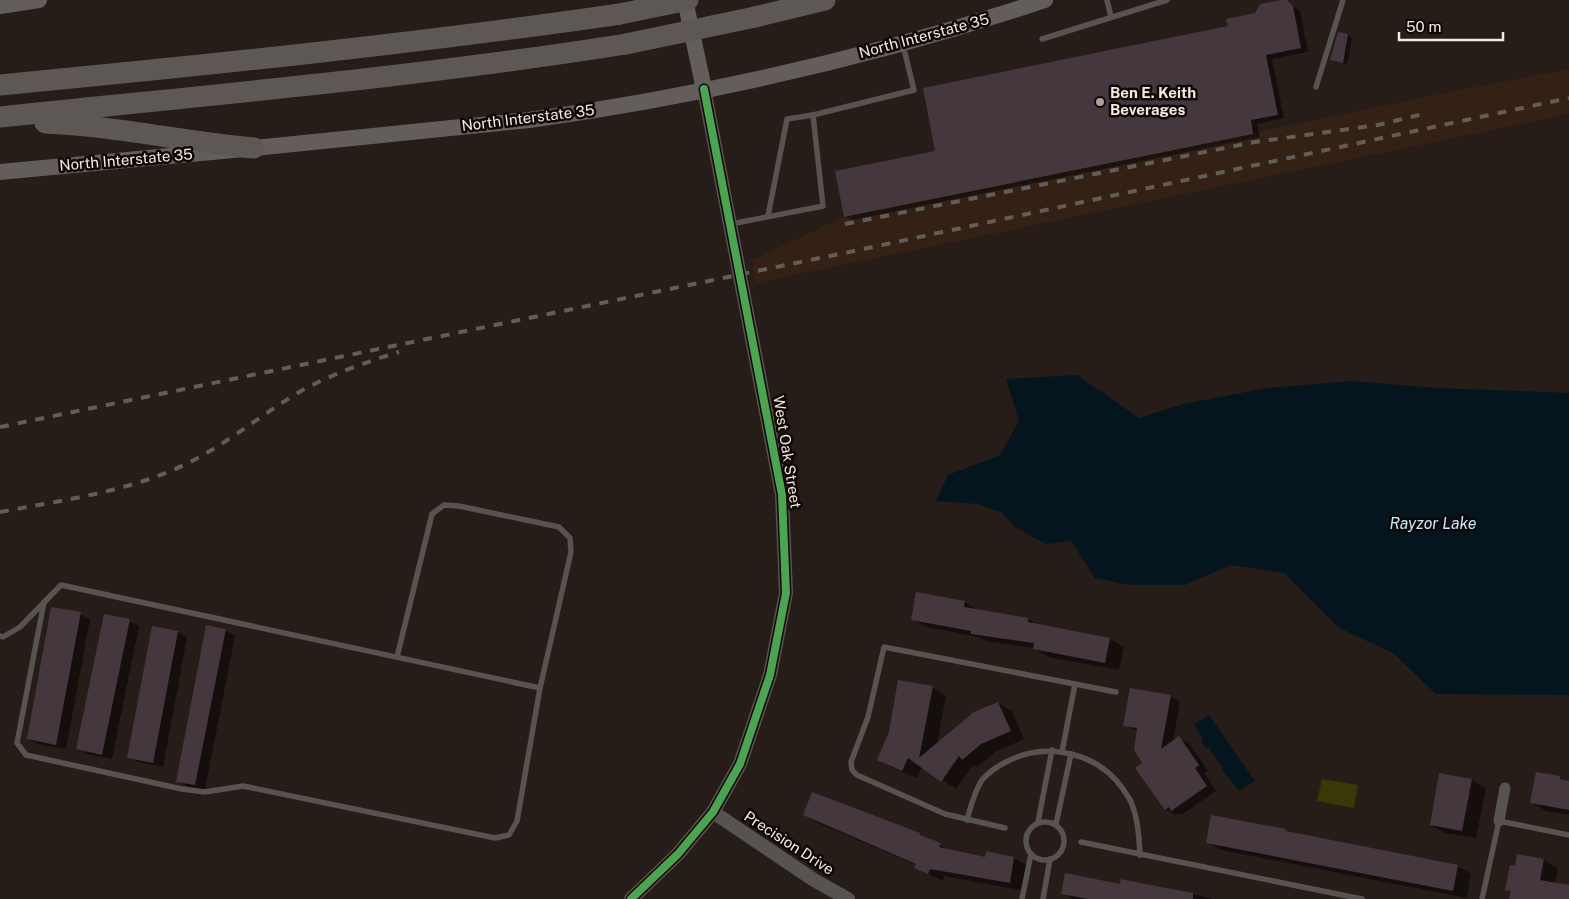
<svg xmlns="http://www.w3.org/2000/svg" width="1569" height="899" viewBox="0 0 1569 899" font-family="'Public Sans',sans-serif">
<rect width="100%" height="100%" fill="#261d19"/>
<path fill="#352015" d="M1569,69V114L755,283L752,260L844,217L1465,89Z"/>
<path fill="#383907" d="M1322,779L1358,785L1354,808L1317,801Z"/>
<g fill="#04151e">
<path d="M1077,375L1139,418L1183,404L1267,388L1351,381L1438,388L1569,393V695L1436,694L1393,653L1339,628L1284,573L1231,565L1185,585H1129L1095,578L1071,541L1046,544L1015,527L1001,512L978,504L936,501L948,475L1000,455L1019,421L1006,379Z"/>
<path d="M1209,715L1255,781L1239,791L1222,770L1223,769L1209,748L1206,749L1201,741L1203,739L1194,724Z"/>
</g>
<g fill="#0007">
<path d="M1286,0L1300,11L1308,52L1272,59L1284,118L1257,124L1260,137L852,220L845,216L936,152L1229,27Z"/>
<path d="M1348,35L1352,38L1347,64L1336,62L1331,60Z"/>
<path d="M965,602L979,611L1028,619L1038,625L1110,639L1124,647L1119,670L1048,657L1034,648L986,641L978,637L926,627L912,619Z"/>
<path d="M80,614L90,619L66,749L37,744L28,739Z"/>
<path d="M129,621L139,626L112,759L87,754L78,748Z"/>
<path d="M225,630L235,636L205,790L187,786L177,781Z"/>
<path d="M178,632L187,638L163,767L138,762L128,757Z"/>
<path d="M932,687L946,696L937,744L998,703L1012,711L1024,739L995,752L977,767L973,765L956,789L922,766L917,778L893,768L879,760Z"/>
<path d="M1170,696L1180,702L1173,742L1179,738L1189,743L1208,771L1204,773L1216,791L1181,815L1178,813L1175,815L1165,809L1144,763L1138,731L1124,725Z"/>
<path d="M1537,773L1560,778L1569,782V815L1546,811L1532,803Z"/>
<path d="M1472,780L1486,788L1476,838L1445,833L1431,825Z"/>
<path d="M804,815L920,835L953,852L986,858L987,853L1014,858L1028,866L1024,891L944,876L943,881L916,868L917,865L818,823Z"/>
<path d="M1286,830L1291,833L1457,866L1471,874L1467,898L1221,850L1207,842Z"/>
<path d="M1544,860L1558,868L1555,884L1569,886V899H1511L1512,892L1507,889L1516,868Z"/>
<path d="M1122,880L1211,898L1212,899H1073L1063,893L1121,885Z"/>
</g>
<g fill="#44383e">
<path d="M1281,0H1287L1293,6L1301,48L1266,55L1278,115L1251,120L1253,134L844,217L835,171L935,151L923,88L1228,26L1226,19L1255,13L1260,4Z"/>
<path d="M1338,32L1348,34L1343,63L1330,60Z"/>
<path d="M916,592L965,601L964,607L1028,618V622L1110,638L1105,663L1033,649L1034,643L971,634V631L911,620Z"/>
<path d="M51,607L81,612L56,745L27,739Z"/>
<path d="M104,614L130,619L102,755L76,749Z"/>
<path d="M206,625L226,629L195,785L176,782Z"/>
<path d="M152,626L178,631L153,763L127,758Z"/>
<path d="M898,680L933,686L919,758L974,712L998,702L1011,731L981,744L962,760L959,756L941,782L908,758L902,771L877,760L889,732Z"/>
<path d="M1130,688L1171,695L1161,749L1179,736L1199,765L1195,768L1207,786L1171,811L1169,807L1165,810L1135,768L1142,763L1134,750L1137,728L1123,726Z"/>
<path d="M1536,772L1560,776V779L1569,781V810L1530,803Z"/>
<path d="M1439,773L1472,779L1462,831L1430,825Z"/>
<path d="M812,792L920,833V835L941,843L939,847L985,857L986,851L1014,857L1010,883L930,869L928,874L914,868L916,864L803,815Z"/>
<path d="M1211,815L1286,829V831L1458,865L1453,891L1206,843Z"/>
<path d="M1517,854L1544,859L1540,880L1569,885V899H1509L1511,891L1505,890L1510,865L1515,866Z"/>
<path d="M1065,873L1120,884L1121,879L1145,884L1193,893V899H1088L1061,894Z"/>
</g>
<g fill="none" stroke-linecap="round" stroke-linejoin="round">
<g stroke="#565351" stroke-width="5.5">
<path d="M1107,0L1111,17"/>
<path d="M1042,39L1167,0"/>
<path d="M1316,87L1343,0"/>
<path d="M768,216L787,119L813,115"/>
<path d="M731,224L823,206L813,115L914,90L903,45"/>
<path d="M44,602L17,743L26,755L182,789L205,792L243,786L495,838L509,835L517,821L540,688L571,552L570,538L559,527L459,506L444,505L432,514L397,657"/>
<path d="M0,636L3,637L20,627L61,585L540,688"/>
<path d="M1062,752L1075,684"/>
<path d="M967,820C971,806 974,792 982,780C988,773 998,766 1006,762C1046,741 1097,752 1123,789C1125,793 1129,797 1131,802C1138,818 1139,837 1140,855"/>
<circle cx="1045" cy="841" r="19"/>
<path d="M1038,822L1052,750"/>
<path d="M1056,824L1071,754"/>
<path d="M1005,828L945,814L857,775L852,770L851,762L868,717L884,647L1116,692"/>
<path d="M1081,842L1362,899"/>
<path d="M1022,899L1031,854"/>
<path d="M1043,899L1050,859"/>
<path d="M1482,899L1499,821L1569,835"/>
</g>
<path stroke="#565351" stroke-width="11" d="M1499,821L1505,788"/>
<g stroke="#565351" stroke-width="14">
<path d="M713,812L814,880L848,899"/>
<path d="M631,899L678,854L713,812L740,764L770,675L786,593L782,495L704,89"/>
</g>
<g stroke="#635e5c" stroke-width="16">
<path d="M685,0L704,89"/>
<path d="M0,6L39,0"/>
<path d="M0,172L254,148L529,120C701,96 880,55 1045,0"/>
</g>
<g stroke="#5e5855" stroke-width="21">
<path d="M755,17L825,0"/>
<path d="M0,85C207,65 414,44 620,14"/>
<path d="M0,117C209,95 418,77 626,44"/>
<path d="M45,123C116,126 184,142 254,148"/>
</g>
<g stroke="#625d5a" stroke-width="4" stroke-dasharray="9 9" stroke-linecap="butt">
<path d="M845,224L1255,142L1378,125L1427,113"/>
<path d="M0,427L854,251L1569,98"/>
<path d="M0,512C63,500 128,492 186,464C227,444 262,414 301,391C332,374 366,362 399,352"/>
</g>
<g stroke="#5e5855" stroke-width="21">
<path d="M620,14L688,0"/>
<path d="M626,44L755,17"/>
</g>
<g stroke="#0f0805" stroke-width="11">
<path id="cycleway" d="M631,899L678,854L713,812L740,764L770,675L786,593L782,495L704,89"/>
</g>
<use href="#cycleway" stroke="#4ca352" stroke-width="8"/>
</g>
<circle fill="#ada29c" stroke="#0f0805" stroke-width="2" cx="1100" cy="102" r="5"/>
<g text-anchor="middle" stroke-width="5" stroke-linejoin="round" paint-order="stroke">
<g font-size="15" fill="#f5e9e3" stroke="#0f0805">
<text transform="translate(924 36) rotate(-15)" y="5">North Interstate 35</text>
<text transform="translate(528 118) rotate(-7)" y="5">North Interstate 35</text>
<text transform="translate(126 160) rotate(-5)" y="5">North Interstate 35</text>
<text transform="translate(787 452) rotate(81)" y="5">West Oak Street</text>
<text transform="translate(789 843) rotate(33)" y="5">Precision Drive</text>
</g>
<g font-size="15" font-weight="bold" fill="#f5e9e3" stroke="#0f0805" text-anchor="start">
<text x="1110" y="98">Ben E. Keith<tspan x="1110" dy="17">Beverages</tspan></text>
</g>
<g font-size="16" font-style="italic" fill="#c5e9ff" stroke="#0f0805">
<text x="1433" y="529">Rayzor Lake</text>
</g>
</g>
<path d="M1399 32v8h104v-8" fill="none" stroke="#f5e9e3" stroke-width="2.5"/>
<text x="1406" y="32" font-size="15" fill="#f5e9e3" stroke="#0f0805" stroke-width="4" paint-order="stroke">50 m</text>
</svg>
